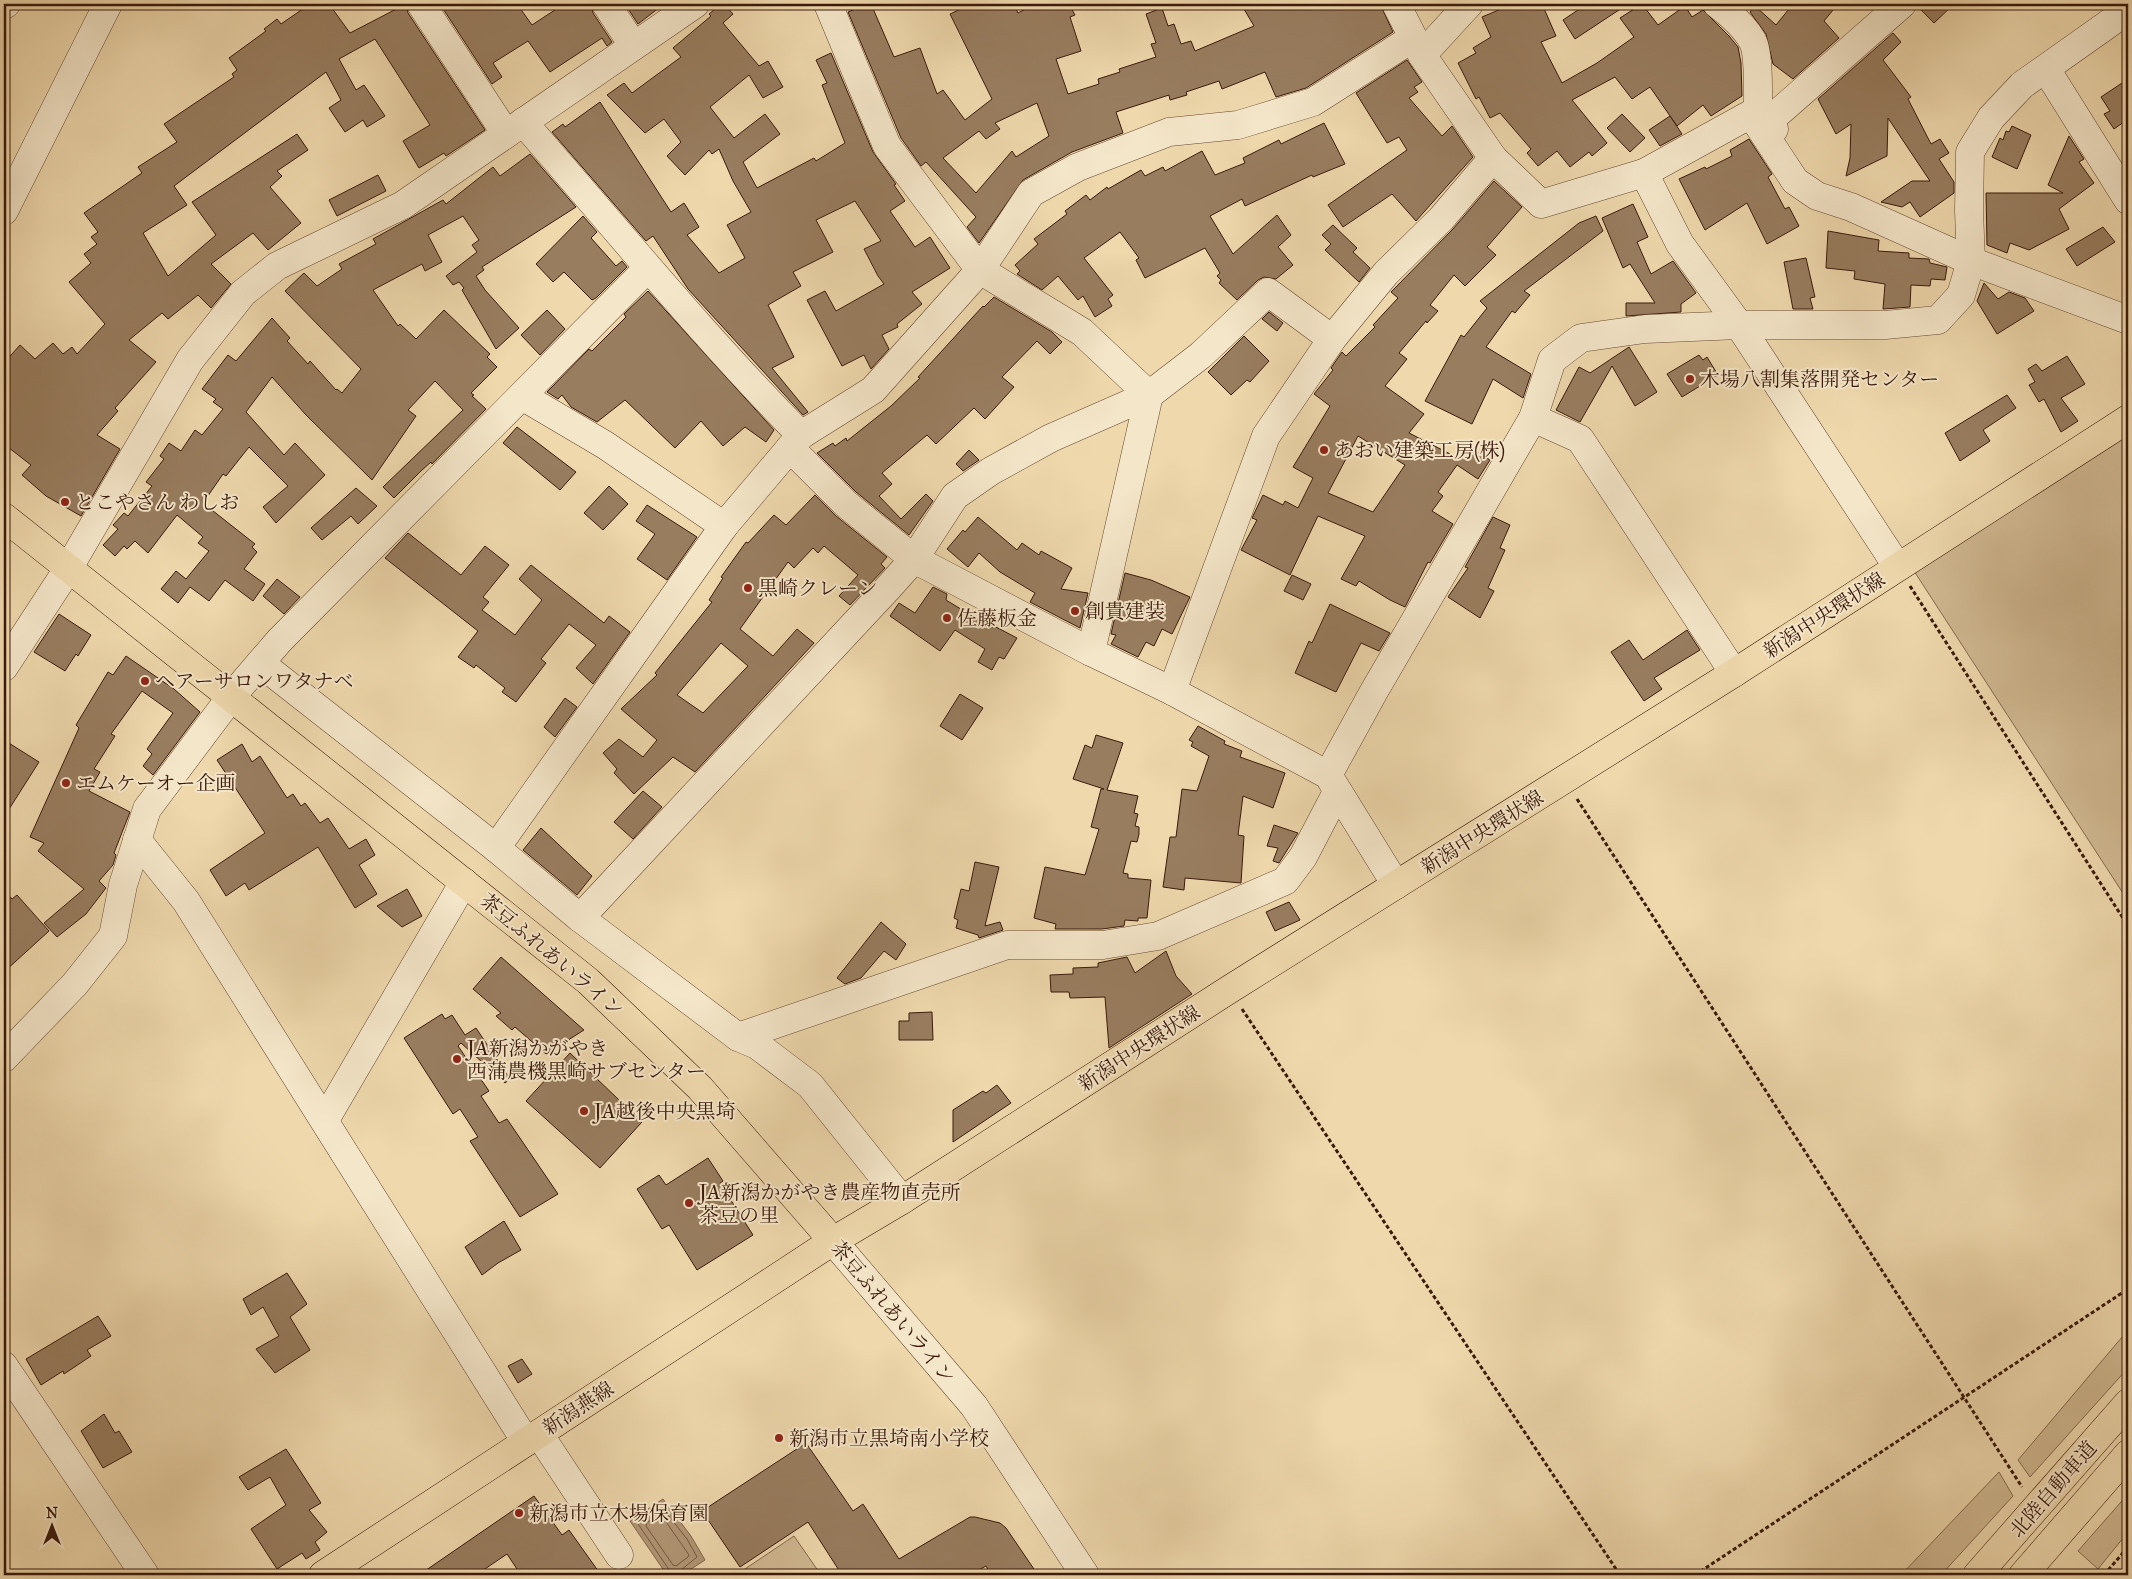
<svg xmlns="http://www.w3.org/2000/svg" width="2132" height="1579" viewBox="0 0 2132 1579" font-family="'IM FELL Great Primer','Noto Serif JP',serif">
<rect width="100%" height="100%" fill="#eed8ac"/>
<filter id="stains"><feTurbulence type="fractalNoise" baseFrequency=".004" numOctaves="4"/><feColorMatrix values="0 0 0 0 .2 0 0 0 0 .09 0 0 0 0 .02 0 0 0 .5 -.17"/></filter>
<radialGradient id="worn" r=".72"><stop offset=".6" stop-color="#630" stop-opacity="0"/><stop offset="1" stop-color="#630" stop-opacity=".3"/></radialGradient>
<g fill="#d0b891" stroke="#86694e">
<path d="M2128,435V901L1914,571Z"/>
<path d="M2128,1330V1368L2030,1477L2018,1460Z"/>
<path d="M1999,1472L2013,1496L1941,1575H1901Z"/>
<path d="M2128,1494V1532L2098,1569L2078,1551Z"/>
<path d="M794,1536L821,1575H736Z"/>
</g>
<path fill="#b19776" stroke="#82654c" d="M663,1499L691,1536L705,1560L682,1575H667L630,1521Z"/>
<g fill="none" stroke-linecap="round" stroke-linejoin="round">
<g stroke="#765841" stroke-width="1">
<path d="M659,1515L662,1516L689,1555L688,1557L676,1566L673,1565L646,1526L647,1523Z"/>
<path d="M670,1575V1571L638,1524L661,1506L687,1539L697,1557L681,1570L680,1575"/>
</g>
</g>
<g fill="#987d5f" stroke="#3b1a0c" fill-rule="evenodd">
<path d="M310,4H329L350,33L406,4L408,13L485,130L446,156L444,153L419,168L403,141L430,125L375,39L339,59L356,90L364,85L385,116L367,127L363,120L345,132L329,108L341,100L326,72L174,186L187,205L143,233L168,276L216,235L192,202L297,134L308,150L277,171L282,176L270,187L301,223L268,250L253,233L211,264L231,284L211,308L198,295L168,319L162,313L129,340L156,362L115,408L118,411L97,435L120,449L81,516L46,496L22,475L31,465L4,444V363L20,345L35,359L53,343L63,354L72,347L77,354L105,324L69,282L91,263L84,254L97,244L91,237L98,232L84,213L142,173L138,167L177,142L164,124L234,77L232,74L237,70L229,58L266,31L264,29L277,19L281,24Z"/>
<path d="M440,4H517L532,25L564,4H591L593,13L612,42L607,46L602,38L550,72L528,41L493,63L502,77L492,84Z"/>
<path d="M625,4H664L638,24Z"/>
<path d="M721,4H724L733,14L723,23L759,66L768,61L783,87L763,98L749,75L710,107L734,138L765,114L780,134L743,162L757,188L814,158L816,161L845,143L822,85L827,83L816,60L831,53L873,152L896,184L894,185L905,201L890,211L915,247L930,237L950,268L912,292L922,304L897,324L898,327L882,335L889,349L871,369L864,355L842,366L807,300L825,291L836,311L884,284L878,276L864,249L881,241L855,201L816,220L833,252L793,272L801,286L768,305L794,357L772,368L808,412L803,415L688,289L653,236L646,241L552,132L563,124L565,127L600,102L671,212L684,203L699,227L687,235L719,273L745,258L727,225L751,212L733,181L719,149L712,154L709,150L685,175L667,156L681,142L664,119L645,133L607,95L624,83L632,93L681,57L673,48L711,16L709,14Z"/>
<path d="M867,4H871L894,57L920,48L937,94L943,90L965,120L992,99L950,14L972,4H1014L1018,13L1035,4H1069L1075,15L1070,17L1081,51L1056,59L1068,94L1099,84L1098,79L1120,72L1119,69L1156,57L1151,44L1156,43L1146,14L1162,8L1168,26L1174,24L1181,44L1191,41L1195,51L1254,26L1241,4H1380L1393,32L1306,88L1276,97L1265,72L1222,89L1219,81L1186,92L1187,95L1170,100L1169,95L1116,112L1123,133L1072,152L1023,180L979,243L967,227L976,217L926,162L921,166L901,138L848,12ZM1037,103L1049,136L1016,157L1012,151L976,193L943,158L979,131L986,139L1000,129L995,123Z"/>
<path d="M1499,4H1542L1556,36L1541,42L1562,83L1597,63L1634,37L1620,18L1642,4L1658,25L1685,6L1692,17L1703,10L1729,36L1738,47L1741,63L1742,96L1711,116L1703,105L1677,126L1650,87L1632,99L1615,77L1572,100L1607,143L1592,156L1589,152L1570,167L1557,151L1538,166L1527,153L1531,149L1500,113L1490,118L1479,97L1476,99L1458,63L1476,53L1473,48L1491,37L1482,17L1501,9Z"/>
<path d="M1587,4H1628L1575,39L1563,20Z"/>
<path d="M1793,4H1838L1824,21L1839,38L1793,79L1773,64L1766,34L1750,12L1755,6L1776,25Z"/>
<path d="M1917,4H1954L1934,23L1917,6Z"/>
<path d="M1893,33L1901,42L1883,60L1911,97L1908,99L1931,144L1940,139L1949,153L1939,159L1954,182V193L1920,217L1910,202L1902,207L1881,202L1912,181H1930L1888,118L1887,156L1846,176L1850,158L1851,124L1836,134L1818,99Z"/>
<path d="M1407,60L1422,82L1414,87L1418,92L1409,98L1442,136L1452,126L1473,157L1416,221L1392,194L1343,227L1328,205L1407,150L1399,137L1387,143L1356,93Z"/>
<path d="M2128,79V119L2114,129L2104,114L2110,111L2101,97Z"/>
<path d="M1622,114L1645,138L1630,152L1607,128Z"/>
<path d="M1670,116L1682,134L1660,146L1649,130Z"/>
<path d="M1324,123L1345,164L1313,177L1312,175L1245,206L1242,199L1210,216L1233,254L1277,215L1291,235L1278,247L1293,265L1276,279L1264,277L1258,280L1237,300L1219,283L1221,280L1217,276L1220,273L1205,248L1145,278L1136,260L1139,258L1120,232L1084,258L1113,295L1108,299L1112,306L1095,317L1083,296L1078,300L1058,276L1042,290L1017,274L1020,271L1015,265L1038,244L1034,239L1067,214L1065,211L1086,195L1090,200L1107,187L1108,189L1141,170L1145,176L1163,167L1165,171L1202,151L1215,175L1245,163L1243,158L1279,140L1281,144Z"/>
<path d="M2012,126L2031,135L2017,169L1992,157L2000,138L2003,140L2006,131L2009,132Z"/>
<path d="M2069,136L2084,159L2079,162L2094,183L2059,209L2069,229L2029,250L2010,243L2007,253L1987,245L1986,193H2063L2048,185Z"/>
<path d="M1749,139L1772,174L1768,177L1785,209L1789,207L1799,226L1767,244L1747,203L1705,230L1679,179L1705,167L1706,169L1732,156L1730,150Z"/>
<path d="M530,154L576,207L482,267L484,270L476,276L485,290L519,328L496,349L462,290L464,288L459,282L453,285L446,276L477,252L472,245L479,240L463,216L428,235L442,262L425,271L422,264L373,290L398,326L400,324L416,339L444,310L490,354L487,357L497,367L471,393L474,395L472,396L486,409L432,464L431,462L421,471L394,498L383,487L463,410L435,381L408,410L416,416L372,480L306,415L272,377L246,412L284,455L295,443L325,475L276,523L263,507L288,486L249,447L226,476L223,474L203,503L255,544L252,547L257,552L244,569L265,584L253,601L225,580L209,601L190,587L178,603L161,589L176,571L186,579L209,551L198,543L203,537L177,515L148,553L135,541L127,549L124,546L115,556L103,545L118,529L113,525L124,513L128,516L152,486L146,482L164,459L160,456L169,443L181,451L195,430L202,435L223,409L213,402L216,399L202,389L228,355L236,361L272,318L290,338L287,341L308,364L310,361L336,390L337,389L342,393L361,369L285,291L304,273L317,286L342,269L339,264L376,244L373,239L443,200L446,204L493,167L500,176Z"/>
<path d="M378,175L386,191L337,216L329,200Z"/>
<path d="M1494,181L1522,207L1487,247L1496,255L1465,286L1454,275L1430,305L1438,311L1427,323L1426,321L1399,353L1407,359L1385,386L1424,414L1409,433L1460,459L1469,446L1490,460L1478,479L1457,465L1438,492L1443,496L1432,511L1453,524L1430,563L1428,562L1405,607L1390,600L1359,581L1356,586L1341,579L1365,536L1318,516L1290,575L1241,550L1257,520L1252,518L1263,495L1283,505L1285,501L1298,508L1313,478L1293,467L1330,406L1314,394L1333,370L1331,368L1342,352L1346,356L1375,327L1373,325L1398,298L1391,292L1453,229ZM1358,436L1405,465L1373,512L1328,493Z"/>
<path d="M1633,204L1648,237L1637,242L1651,274L1673,261L1696,293L1681,304V312L1626,316V303H1655L1630,264L1623,268L1602,218Z"/>
<path d="M583,216L597,232L591,238L616,266L622,261L627,267L596,298L592,300L564,272L553,282L536,264Z"/>
<path d="M1596,216L1603,231L1524,291L1530,295L1515,313L1512,311L1486,347L1531,374L1523,398L1493,379L1472,424L1425,401L1461,335L1464,337L1487,308L1480,301L1579,223Z"/>
<path d="M1333,225L1357,248L1353,252L1370,268L1359,282L1325,250L1331,244L1322,235Z"/>
<path d="M2103,227L2115,242L2077,266L2066,249Z"/>
<path d="M1828,231L1879,240L1878,251L1909,253V258L1929,259L1930,263L1947,267L1945,280L1931,279L1930,286L1911,285L1910,307L1883,309L1885,284L1854,279L1855,271L1826,268Z"/>
<path d="M1806,258L1815,297L1810,298L1813,309H1793L1784,262Z"/>
<path d="M1984,283L1998,299L2009,292L2025,298L2034,311L1997,334L1977,301Z"/>
<path d="M648,291L774,430L766,442L745,427L723,446L701,421L675,448L625,400L597,422L571,407L562,395L558,399L547,392L589,349L592,351L626,317L624,314Z"/>
<path d="M994,297L1052,332L1062,342L1050,354L1037,341L1002,377L1014,387L985,419L974,408L936,444L927,435L882,473L892,484L879,496L901,519L926,494L933,501L909,535L856,492L817,453L833,443L835,446L846,438L847,441L891,406L920,378L918,377L983,306L984,307Z"/>
<path d="M547,310L565,329L540,355L521,335Z"/>
<path d="M1269,312L1283,323L1277,331L1262,319Z"/>
<path d="M1244,336L1269,361L1250,382L1247,380L1231,395L1208,372Z"/>
<path d="M1629,347L1657,392L1635,406L1612,366L1580,422L1556,410L1579,367L1590,373Z"/>
<path d="M1699,355L1703,360L1707,357L1718,375L1682,397L1667,374Z"/>
<path d="M2067,356L2085,384L2061,398L2078,421L2061,432L2044,399L2039,402L2029,385L2035,382L2028,369L2036,364L2042,371Z"/>
<path d="M2007,395L2016,408L1983,430L1990,441L1960,461L1945,433Z"/>
<path d="M517,427L576,472L560,490L503,443Z"/>
<path d="M969,450L979,460L963,471L956,464Z"/>
<path d="M609,486L628,504L603,530L584,513Z"/>
<path d="M356,488L377,506L358,524L351,516L322,540L311,528Z"/>
<path d="M815,495L836,516L887,557L881,564L885,568L850,605L839,596L858,575L824,546L818,553L813,548L794,568L788,562L740,629L773,656L797,629L814,643L695,772L673,757L634,794L614,773L617,769L603,753L619,739L643,757L657,740L621,709L657,675L655,673L712,602L709,600L723,578L721,577L746,542L748,543L774,515L786,525ZM721,643L748,666L703,713L677,695Z"/>
<path d="M647,505L697,537L667,580L637,559L655,534L636,521Z"/>
<path d="M978,517L1017,550L1022,543L1039,555L1041,551L1072,568L1061,589L1088,593L1080,628L1030,602L1035,593L1000,572L979,553L968,567L947,549L963,530L965,532Z"/>
<path d="M1493,517L1510,525L1500,548L1505,550L1488,588L1494,591L1480,618L1448,597L1468,568L1465,567Z"/>
<path d="M408,533L461,575L485,546L509,565L483,597L489,602L482,610L515,635L542,600L519,579L531,565L604,623L609,616L630,632L593,684L576,668L596,645L569,624L541,659L546,663L516,702L502,692L505,688L476,665L474,668L458,657L478,631L385,558Z"/>
<path d="M1125,573L1151,580L1190,597L1172,634L1162,629L1154,646L1146,642L1138,657L1111,644L1116,635L1111,634Z"/>
<path d="M1292,575L1311,584L1303,600L1284,591Z"/>
<path d="M277,579L300,597L284,614L263,596Z"/>
<path d="M933,587L947,594L946,600L992,628L994,626L1017,638L1004,659L999,657L992,670L978,662L985,649L955,630L940,651L890,616L899,603L915,613Z"/>
<path d="M1330,604L1390,633L1379,651L1361,643L1336,692L1295,673L1309,641L1312,643Z"/>
<path d="M59,614L91,635L78,656L76,654L65,671L34,652Z"/>
<path d="M1687,630L1700,650L1654,678L1662,689L1644,701L1611,652L1629,640L1643,660Z"/>
<path d="M126,656L174,689L200,712L153,775L143,766L152,754L147,749L173,713L142,691L111,734L115,736L94,769L100,772L89,791L130,812L114,853L116,855L113,865L99,881L106,888L86,914L57,937L44,923L84,889L38,851L44,843L30,837L79,728L76,725L108,672L113,675Z"/>
<path d="M960,694L983,708L962,740L940,726Z"/>
<path d="M565,698L577,707L555,737L544,727Z"/>
<path d="M1198,726L1225,741L1224,744L1242,751L1240,757L1285,773L1273,808L1243,796L1238,835L1244,836L1241,883L1185,878L1184,890L1163,887L1170,837H1176L1182,789L1197,791L1209,756L1191,746L1193,742L1189,740Z"/>
<path d="M1096,735L1123,743L1107,790L1138,796L1134,813L1138,814L1135,826L1139,827V834L1137,842L1131,841L1123,873L1128,874V878L1151,880L1147,918H1138V921L1125,920L1124,926L1102,929H1055L1056,924L1034,918L1045,867L1085,875L1099,829L1091,827L1101,789H1104L1073,779L1085,745L1092,748Z"/>
<path d="M4,740L39,762L4,817Z"/>
<path d="M242,744L252,762L260,756L287,798L293,794L301,806L305,803L320,823L328,818L349,849L366,839L375,855L359,865L377,894L355,908L318,847L249,890L245,883L226,896L210,870L265,833L217,760Z"/>
<path d="M643,791L662,807L633,839L614,822Z"/>
<path d="M1274,825L1298,833L1279,863L1273,861L1278,848L1267,846Z"/>
<path d="M541,828L592,876L577,895L523,850Z"/>
<path d="M975,862L999,867L985,926L1000,922L1003,930L979,938L978,935L956,928L958,920L954,918L961,889L969,891Z"/>
<path d="M407,889L422,916L402,927L377,906Z"/>
<path d="M4,890L12,899L17,895L49,931L4,972Z"/>
<path d="M1289,902L1300,920L1275,931L1266,912Z"/>
<path d="M881,922L906,944L896,960L884,951L861,978L845,984L837,978Z"/>
<path d="M1166,951L1176,976L1192,994L1109,1048L1105,997L1070,998L1069,992H1051L1050,975L1073,974V968L1098,967V963L1127,957L1135,973Z"/>
<path d="M501,957L584,1030L546,1054L515,1027L512,1030L496,1016L501,1013L473,989Z"/>
<path d="M932,1012L933,1040H899V1021H909V1013Z"/>
<path d="M442,1014L445,1019L452,1015L465,1035L476,1028L510,1079L505,1083L461,1043L458,1046L489,1091L481,1096L499,1123L507,1119L558,1194L520,1217L470,1141L478,1137L460,1109L453,1114L404,1038Z"/>
<path d="M570,1053L642,1122L600,1168L526,1101Z"/>
<path d="M997,1085L1011,1103L953,1142V1110L983,1091L986,1093Z"/>
<path d="M708,1158L723,1181L720,1183L753,1235L697,1270L669,1225L662,1229L637,1189L659,1175L666,1185Z"/>
<path d="M504,1221L521,1250L498,1263L482,1275L465,1247Z"/>
<path d="M287,1273L307,1304L290,1317L310,1350L275,1373L256,1349L279,1336L263,1307L251,1315L243,1299Z"/>
<path d="M98,1316L111,1336L87,1350L91,1356L64,1374L63,1371L41,1385L26,1359Z"/>
<path d="M522,1359L532,1374L518,1383L508,1366Z"/>
<path d="M104,1414L115,1433L119,1431L132,1452L103,1468L81,1431Z"/>
<path d="M806,1443L853,1511L863,1504L899,1559L970,1517H975L1000,1523L1006,1528L1038,1575H991L986,1566L969,1575H842L808,1522L740,1567L702,1511Z"/>
<path d="M286,1449L321,1503L309,1510L327,1532L315,1542L320,1550L306,1559L302,1553L277,1569L251,1529L286,1505L270,1477L248,1490L239,1477Z"/>
<path d="M534,1496L562,1535L569,1530L601,1575H521L507,1554L476,1575H419Z"/>
</g>
<g fill="none" stroke-linecap="round" stroke-linejoin="round">
<g stroke="#684a34" stroke-width="29">
<g id="minor">
<path d="M421,4L506,134"/>
<path d="M606,4L633,45"/>
<path d="M828,4L887,146L980,270L1082,332L1149,395"/>
<path d="M1396,4L1422,55L1493,158L1541,204L1644,173L1751,114L1795,181L1817,196L1851,207L1971,261L2128,320"/>
<path d="M1717,4C1730,14 1744,26 1752,40C1759,51 1758,92 1758,106L1770,120L1774,129"/>
<path d="M4,5L6,4"/>
<path d="M1422,55L1469,4"/>
<path d="M2046,69L2128,200"/>
<path d="M1770,120L1902,4"/>
<path d="M523,122C615,227 703,336 801,435"/>
<path d="M1644,173L1680,244L1739,325L1897,566"/>
<path d="M4,211L108,4"/>
<path d="M522,396L605,445L724,526"/>
<path d="M1533,418L1580,439L1734,673"/>
<path d="M790,448L846,504L914,559L1091,652L1172,691L1328,775L1396,885"/>
<path d="M1091,652L1149,395"/>
<path d="M260,663L496,848L580,918L738,1037L757,1045L810,1085L902,1200"/>
<path d="M4,667L68,569L190,360L243,293L277,266L403,205L695,4"/>
<path d="M1172,691L1266,436L1332,339"/>
<path d="M1328,775L1373,693L1533,418L1552,360L1581,338L1645,329L1739,325H1885L1938,320L1961,295L1971,261L1969,211L1970,152L1991,118L2022,85L2128,10"/>
<path d="M137,840L186,901L526,1442"/>
<path d="M496,848L724,526L801,435L873,390L980,270L1031,193L1078,167L1169,132L1238,125L1313,102L1413,38"/>
<path d="M580,918L888,588L914,559L955,496L991,471L1051,438L1149,395L1201,355L1268,292L1332,339L1386,273L1441,219L1493,158"/>
<path d="M738,1037L1007,945H1103L1158,936L1285,881L1303,857L1337,792"/>
<path d="M4,1058L75,984L113,936L123,885L147,809L231,697L279,641L648,268"/>
<path d="M325,1120L464,882"/>
<path d="M833,1241L974,1406L1085,1575"/>
<path d="M4,1366L145,1575"/>
<path d="M539,1434L619,1555"/>
</g>
</g>
<g stroke="#3b1a0c" stroke-width="29">
<g id="major">
<path d="M4,517L588,981L700,1088L833,1241"/>
<path d="M323,1575L833,1241L902,1200L1230,989L1734,673L2128,419"/>
</g>
</g>
<g stroke="#3b1a0c" stroke-width="29">
<g id="highway">
<path d="M1977,1575L2128,1403"/>
<path d="M2023,1575L2128,1454"/>
</g>
</g>
<g stroke="#3b1a0c" stroke-width="3" stroke-dasharray="4 2.5" stroke-linecap="butt">
<path d="M1910,586L2128,926"/>
<path d="M1577,799L2022,1487"/>
<path d="M1242,1009L1620,1575"/>
<path d="M2077,1572L2080,1575"/>
<path d="M1695,1575L2128,1289"/>
<path d="M2104,1575L2128,1547"/>
</g>
<use href="#minor" stroke="#f4e6c9" stroke-width="28"/>
<use href="#major" stroke="#eed8ac" stroke-width="28"/>
<use href="#highway" stroke="#eed8ac" stroke-width="28"/>
</g>
<g fill="#8f2418" stroke="#f4e6c9" stroke-width="2">
<circle cx="1690" cy="379" r="5"/>
<circle cx="1324" cy="450" r="5"/>
<circle cx="65" cy="502" r="5"/>
<circle cx="748" cy="588" r="5"/>
<circle cx="1075" cy="611" r="5"/>
<circle cx="947" cy="618" r="5"/>
<circle cx="145" cy="681" r="5"/>
<circle cx="66" cy="783" r="5"/>
<circle cx="457" cy="1059" r="5"/>
<circle cx="584" cy="1111" r="5"/>
<circle cx="689" cy="1203" r="5"/>
<circle cx="779" cy="1438" r="5"/>
<circle cx="519" cy="1513" r="5"/>
</g>
<g text-anchor="middle" stroke-width="4" stroke-linejoin="round" paint-order="stroke">
<g font-size="20" fill="#3b1a0c" stroke="#f4e6c9" text-anchor="start">
<text x="1700" y="386">木場八割集落開発センター</text>
<text x="1334" y="457">あおい建築工房(株)</text>
<text x="75" y="509">とこやさん わしお</text>
<text x="758" y="595">黒崎クレーン</text>
<text x="1085" y="618">創貴建装</text>
<text x="957" y="625">佐藤板金</text>
<text x="155" y="688">ヘアーサロンワタナベ</text>
<text x="76" y="790">エムケーオー企画</text>
<text x="467" y="1055">JA新潟かがやき<tspan x="467" dy="23">西蒲農機黒崎サブセンター</tspan></text>
<text x="594" y="1118">JA越後中央黒埼</text>
<text x="699" y="1199">JA新潟かがやき農産物直売所<tspan x="699" dy="23">茶豆の里</tspan></text>
<text x="789" y="1445">新潟市立黒埼南小学校</text>
<text x="529" y="1520">新潟市立木場保育園</text>
</g>
<g font-size="20" fill="#3b1a0c" stroke="#f4e6c9">
<text transform="translate(1824 615) rotate(-33)" y="7">新潟中央環状線</text>
<text transform="translate(1482 832) rotate(-32)" y="7">新潟中央環状線</text>
<text transform="translate(552 955) rotate(40)" y="7">茶豆ふれあいライン</text>
<text transform="translate(1139 1048) rotate(-33)" y="7">新潟中央環状線</text>
<text transform="translate(893 1312) rotate(50)" y="7">茶豆ふれあいライン</text>
<text transform="translate(578 1408) rotate(-33)" y="7">新潟燕線</text>
<text transform="translate(2053 1489) rotate(-49)" y="7">北陸自動車道</text>
</g>
</g>
<rect width="2132" height="1579" fill="none" stroke="#eed8ac" stroke-width="20"/>
<rect x="5" y="5" width="2122" height="1569" fill="none" stroke="#3b1a0c" stroke-width="2.5"/>
<rect x="10" y="10" width="2112" height="1559" fill="none" stroke="#3b1a0c"/>
<g transform="translate(52 1526)" stroke="#f4e6c9" stroke-width="4" paint-order="stroke">
<path d="M0-4L9 19L0 12L-9 19Z" fill="#3b1a0c"/>
<text y="-8" font-size="14" font-weight="bold" text-anchor="middle" fill="#3b1a0c">N</text>
</g>
<rect width="100%" height="100%" filter="url(#stains)"/>
<rect width="100%" height="100%" fill="url(#worn)"/>
</svg>
